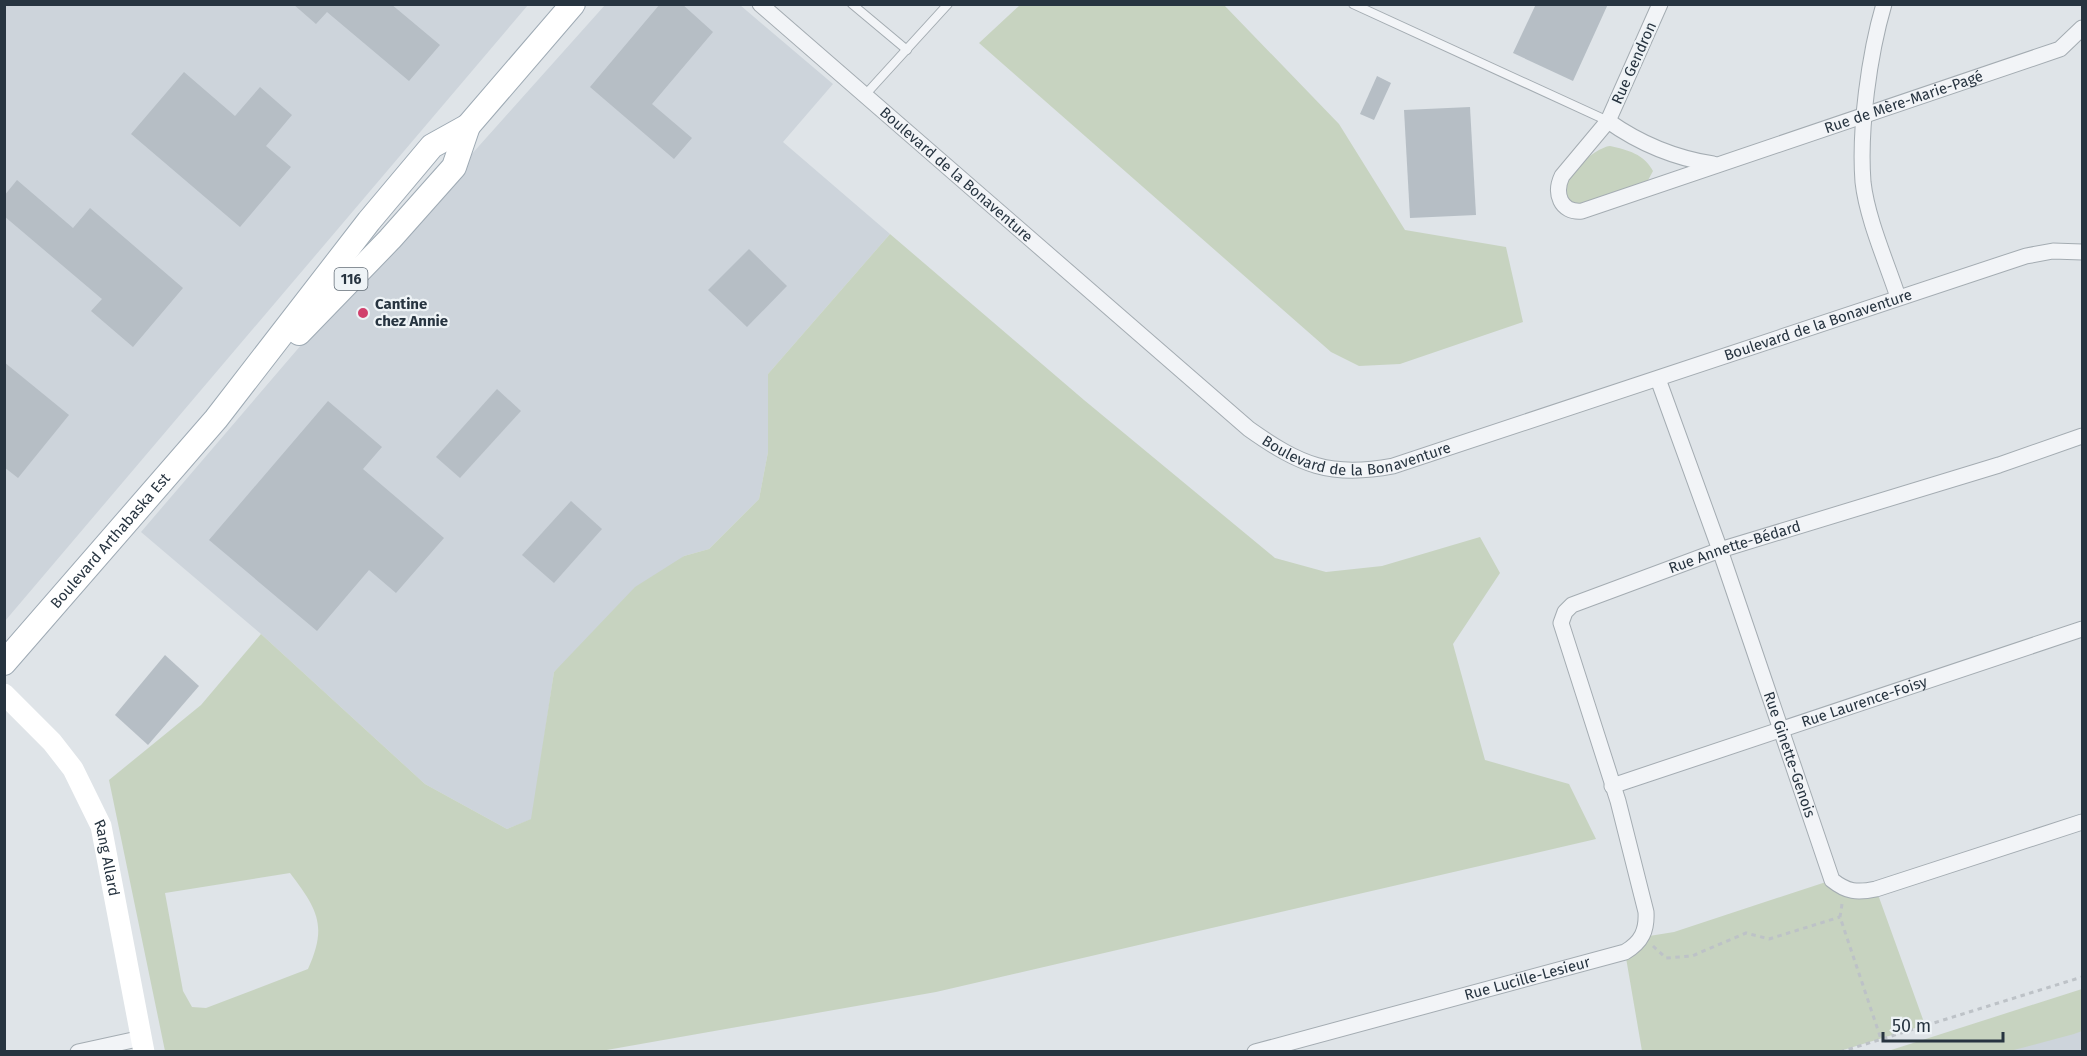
<svg xmlns="http://www.w3.org/2000/svg" width="2087" height="1056" viewBox="0 0 2087 1056" font-family="'Fira Sans',sans-serif">
<rect width="100%" height="100%" fill="#dfe4e8"/>
<g fill="#cdd4db">
<path d="M5,5H528L5,621Z"/>
<path d="M605,5H740L833,84L783,142L890,234L768,374V452L759,499L709,549L684,556L554,672L532,819L507,829L425,784L261,634L141,532L302,344Z"/>
<path d="M2082,1006V1051H1941Z"/>
</g>
<g fill="#c7d3c0" fill-rule="evenodd">
<path d="M1020,5H1224L1339,124L1405,230L1506,247L1523,322L1400,364L1359,366L1331,352L979,43Z"/>
<path d="M1610,146C1628,150 1644,154 1653,171L1646,184C1630,190 1589,210 1574,205C1543,194 1591,148 1610,146Z"/>
<path d="M890,234L1084,400L1275,558L1326,572L1382,566L1480,537L1500,573L1453,644L1485,760L1569,784L1596,839L936,992L601,1051H165L109,780L201,705L261,634L425,784L507,829L531,819L554,672L635,587L684,556L709,549L759,499L768,452V374ZM290,873C317,909 328,925 308,969L206,1008L192,1007L183,991L165,893Z"/>
<path d="M1832,880L1876,889L1925,1025L1840,1051H1642L1625,952L1643,937L1674,932Z"/>
<path d="M2082,989V1031L2074,1034L2010,1051H1888Z"/>
</g>
<g fill="#b6bec5">
<path d="M293,4H391L440,45L409,81L327,12L316,24Z"/>
<path d="M660,4H682L713,32L652,104L692,138L674,159L590,87Z"/>
<path d="M1536,4H1608L1573,81L1513,53Z"/>
<path d="M184,72L235,116L260,87L292,115L266,146L291,167L240,227L131,134Z"/>
<path d="M1377,76L1391,83L1374,120L1360,114Z"/>
<path d="M1470,107L1476,215L1410,218L1404,110Z"/>
<path d="M17,180L73,228L90,208L183,288L133,347L91,311L102,299L4,216V196Z"/>
<path d="M749,249L787,286L747,327L708,290Z"/>
<path d="M4,362L69,415L18,478L4,467Z"/>
<path d="M497,389L521,411L460,478L436,457Z"/>
<path d="M328,401L382,447L363,469L444,538L396,593L369,570L317,631L209,540Z"/>
<path d="M571,501L602,529L554,583L522,555Z"/>
<path d="M165,655L199,686L148,745L115,715Z"/>
</g>
<g fill="none" stroke-linecap="round" stroke-linejoin="round">
<g stroke="#a4acb2" stroke-width="10">
<g id="lane">
<path d="M852,4L907,50"/>
<path d="M1353,4L1608,121"/>
<path d="M865,95L948,4"/>
</g>
</g>
<g stroke="#a4acb2" stroke-width="17">
<g id="street">
<path id="s1" d="M760,4L1249,429C1300,465 1330,478 1393,466L2026,256L2053,251L2082,252"/>
<path id="s2" d="M1660,4L1608,121L1562,176C1554,193 1560,213 1582,211L2060,49L2082,28"/>
<path d="M1884,4C1869,55 1859,130 1863,182C1867,218 1886,261 1898,297"/>
<path d="M1608,121C1639,143 1675,158 1713,164"/>
<path id="s3" d="M1658,379L1720,550L1832,880C1847,892 1857,893 1876,889L2082,822"/>
<path id="s4" d="M1612,786L2082,629"/>
<path d="M78,1052L142,1038"/>
<path id="s5" d="M1255,1052L1625,952C1642,942 1647,930 1646,912L1618,801L1561,623L1565,612L1572,605L1720,550L1999,465L2082,436"/>
</g>
</g>
<g stroke="#9eaab4" stroke-width="26">
<g id="primary">
<path d="M299,333L390,239L454,167L468,126"/>
<path id="s7" d="M4,663L216,419L369,221L432,146L468,126L573,4"/>
</g>
</g>
<g stroke="#bdc2c7" stroke-width="3" stroke-dasharray="4.5 4.5" stroke-linecap="butt">
<path d="M1842,904L1840,917L1881,1039"/>
<path d="M1653,946L1666,958L1692,956L1746,933L1769,939L1840,917"/>
<path d="M1840,1052L2082,977"/>
</g>
<use href="#lane" stroke="#f2f4f7" stroke-width="8"/>
<use href="#street" stroke="#f2f4f7" stroke-width="15"/>
<path stroke="#fff" stroke-width="21" id="s6" d="M4,694L52,742L73,769L101,826L144,1052"/>
<use href="#primary" stroke="#fff" stroke-width="24"/>
</g>
<circle fill="#d1406c" stroke="#eef3f6" stroke-width="2" cx="363" cy="313" r="6"/>
<g text-anchor="middle" stroke-width="4.5" stroke-linejoin="round" paint-order="stroke">
<rect fill="#eef3f6" stroke="#636d77" stroke-width="1.5" x="334.5" y="268" width="33" height="22" rx="4.5"/>
<g font-size="14" font-weight="bold" fill="#273440">
<text x="351" y="284">116</text>
</g>
<g font-size="15" fill="#273440" stroke="#eef3f6">
<text transform="translate(1634 63) rotate(-66)" y="5">Rue Gendron</text>
<text dy="5" stroke="none"><textPath href="#s2" startOffset="590">Rue de Mère-Marie-Pagé</textPath></text>
<text dy="5" stroke="none"><textPath href="#s1" startOffset="260">Boulevard de la Bonaventure</textPath></text>
<text dy="5" stroke="none"><textPath href="#s1" startOffset="1250">Boulevard de la Bonaventure</textPath></text>
<text dy="5" stroke="none"><textPath href="#s1" startOffset="764">Boulevard de la Bonaventure</textPath></text>
<text dy="5" stroke="none"><textPath href="#s7" startOffset="162">Boulevard Arthabaska Est</textPath></text>
<text dy="5" stroke="none"><textPath href="#s5" startOffset="927">Rue Annette-Bédard</textPath></text>
<text dy="5" stroke="none"><textPath href="#s4" startOffset="266">Rue Laurence-Foisy</textPath></text>
<text dy="5" stroke="none"><textPath href="#s3" startOffset="398">Rue Ginette-Genois</textPath></text>
<text dy="5" stroke="none"><textPath href="#s6" startOffset="198">Rang Allard</textPath></text>
<text dy="5" stroke="none"><textPath href="#s5" startOffset="282">Rue Lucille-Lesieur</textPath></text>
</g>
<g font-size="15" font-weight="bold" fill="#273440" stroke="#eef3f6" text-anchor="start">
<text x="375" y="309">Cantine<tspan x="375" dy="17">chez Annie</tspan></text>
</g>
</g>
<rect width="2087" height="1056" fill="none" stroke="#273440" stroke-width="12"/>
<path d="M1883 1032v9h120v-9" fill="none" stroke="#273440" stroke-width="3"/>
<text x="1892" y="1032" font-size="18" fill="#273440" stroke="#eef3f6" stroke-width="4.5" paint-order="stroke">50 m</text>
</svg>
